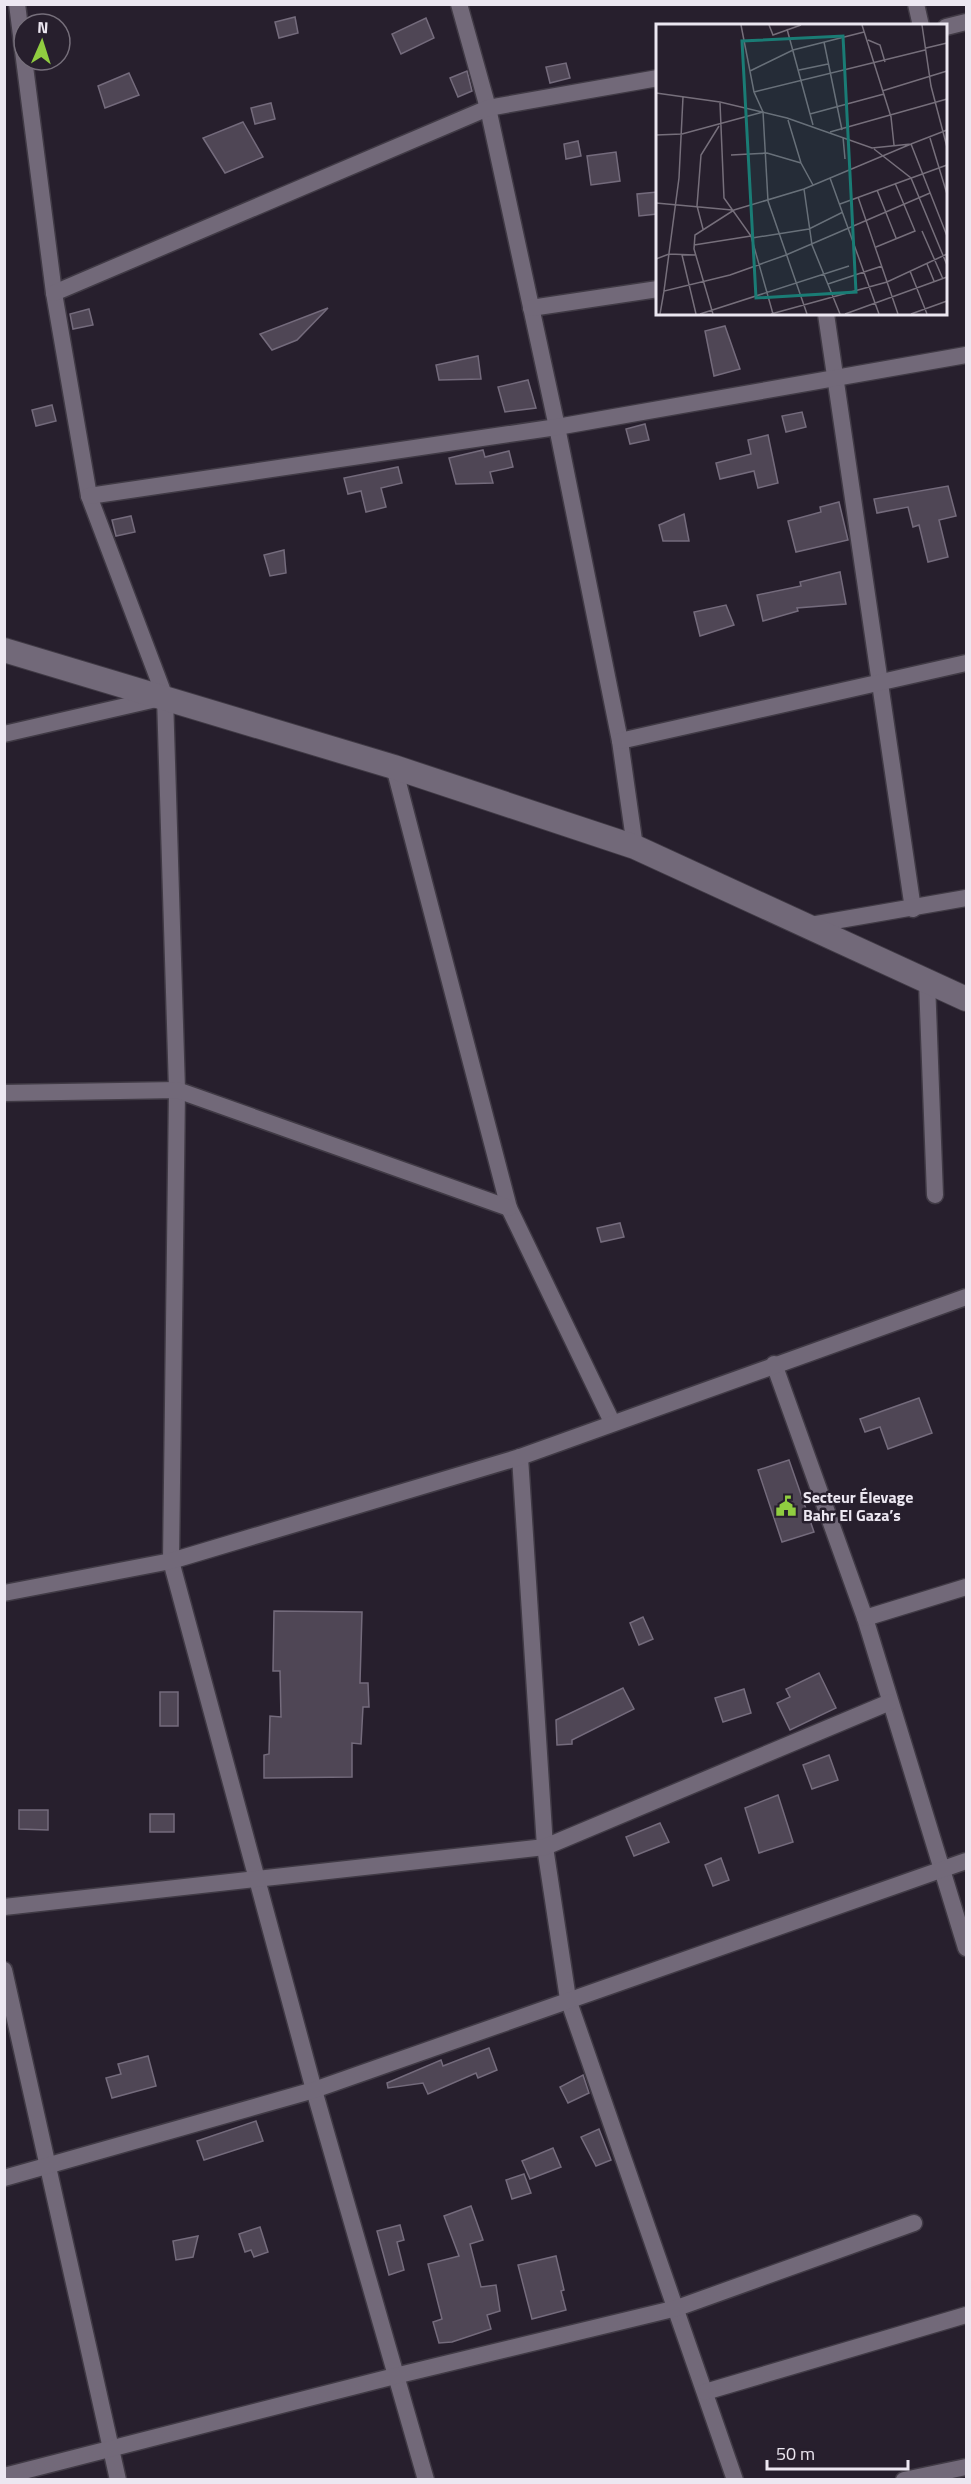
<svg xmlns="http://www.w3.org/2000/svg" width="971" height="2484" viewBox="0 0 971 2484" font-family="'Titillium Web',sans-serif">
<rect width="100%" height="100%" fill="#271f2d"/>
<g fill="#4f4655" stroke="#746b7c" stroke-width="1.5">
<path d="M295,17L298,33L279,38L275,22Z"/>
<path d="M426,18L434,38L401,54L392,34Z"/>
<path d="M566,63L570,78L550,83L546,67Z"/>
<path d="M467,71L472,91L458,97L450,78Z"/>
<path d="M129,73L139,95L105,108L98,86Z"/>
<path d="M271,103L275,119L255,124L251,108Z"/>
<path d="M243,122L263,157L225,173L203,138Z"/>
<path d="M578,141L581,156L566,159L564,144Z"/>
<path d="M616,152L620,181L591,185L587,156Z"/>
<path d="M657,192V214L639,216L637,194Z"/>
<path d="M328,308L297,340L272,350L260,334Z"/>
<path d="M89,309L93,325L73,329L70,314Z"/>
<path d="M725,326L740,369L714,376L705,331Z"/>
<path d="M478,356L481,379L439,380L436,365Z"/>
<path d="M528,380L536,408L505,412L498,387Z"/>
<path d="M52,405L56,421L36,426L32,410Z"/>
<path d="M802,412L806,427L786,432L782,416Z"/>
<path d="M645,424L649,440L630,444L626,429Z"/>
<path d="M768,435L778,483L758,488L754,471L720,479L716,463L751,454L748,440Z"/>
<path d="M483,450L485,457L509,451L513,467L490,472L493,483L456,484L449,458Z"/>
<path d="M398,467L402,483L381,488L386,507L366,512L361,491L348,494L344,478Z"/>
<path d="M948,486L956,516L939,520L948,557L928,562L919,525L913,527L908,507L877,513L874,499Z"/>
<path d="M839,502L848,540L796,552L788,521L821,512L820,507Z"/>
<path d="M684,514L689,541H663L659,525Z"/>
<path d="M131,516L135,532L116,536L112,520Z"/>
<path d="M284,550L286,573L270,576L264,555Z"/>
<path d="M840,572L846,604L797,608L798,611L763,621L757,595L801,586L800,582Z"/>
<path d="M726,605L734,625L700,636L694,612Z"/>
<path d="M620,1223L624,1237L601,1242L597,1228Z"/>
<path d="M919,1398L932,1433L888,1449L880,1427L865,1432L860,1419Z"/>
<path d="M789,1460L814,1532L782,1542L758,1470Z"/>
<path d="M274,1611L362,1612L360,1683H368L369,1707H363L361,1744L352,1743V1777L264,1778V1755L269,1754L270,1716L281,1717L280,1671H273Z"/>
<path d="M643,1617L653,1639L639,1645L630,1623Z"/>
<path d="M819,1673L836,1708L790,1730L777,1703L790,1697L786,1689Z"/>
<path d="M623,1688L634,1709L572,1740V1744L557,1745L556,1720Z"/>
<path d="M744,1689L751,1713L723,1722L715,1698Z"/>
<rect x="160" y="1692" width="18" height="34"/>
<path d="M829,1755L838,1780L812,1789L803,1765Z"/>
<path d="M778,1795L793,1842L759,1853L745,1808Z"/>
<path d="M19,1810H48V1830L19,1829Z"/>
<rect x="150" y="1814" width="24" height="18"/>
<path d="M660,1823L669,1842L634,1856L626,1837Z"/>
<path d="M721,1858L729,1880L713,1886L705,1865Z"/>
<path d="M489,2048L497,2070L478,2078L476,2073L428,2094L423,2083L388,2088L387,2083L441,2060L443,2066Z"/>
<path d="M148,2056L156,2086L112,2098L106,2078L121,2074L118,2064Z"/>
<path d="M583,2075L589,2093L568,2103L560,2087Z"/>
<path d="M256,2121L263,2141L204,2160L197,2141Z"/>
<path d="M599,2129L611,2160L596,2166L581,2137Z"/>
<path d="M553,2148L561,2167L530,2179L522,2161Z"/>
<path d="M524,2174L531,2193L512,2199L506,2180Z"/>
<path d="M471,2206L483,2240L470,2244L481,2287L496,2285L500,2311L487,2315L491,2329L452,2342L439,2343L433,2322L442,2319L428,2264L459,2256L444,2216Z"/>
<path d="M400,2225L404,2240L397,2242L404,2270L389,2275L377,2231Z"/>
<path d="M260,2227L268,2252L254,2257L251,2250L245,2252L239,2234Z"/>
<path d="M198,2236L193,2257L176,2260L173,2241Z"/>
<path d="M556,2256L564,2290L561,2291L566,2310L532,2319L518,2265Z"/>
</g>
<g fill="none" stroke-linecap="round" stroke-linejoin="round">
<g stroke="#403a45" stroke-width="19">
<g id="street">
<path d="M17,4L54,293L89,496L165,697"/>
<path d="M459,4L488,108L557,427L620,741L635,847"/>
<path d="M916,4L921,26"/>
<path d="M946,27L966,22"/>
<path d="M54,293L488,108L658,78"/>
<path d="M531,308L658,289"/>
<path d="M826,314L913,909"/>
<path d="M89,496L557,427L966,355"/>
<path d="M4,734L165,697L177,1090L171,1561L314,2090L426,2480"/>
<path d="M620,741L966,663"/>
<path d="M394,767L509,1208L612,1422"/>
<path d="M805,926L966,898"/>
<path d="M927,982L935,1195"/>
<path d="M4,1093L177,1090L509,1208"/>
<path d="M774,1364L865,1618L966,1948"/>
<path d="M520,1457L545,1847L568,1999L735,2480"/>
<path d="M4,1593L171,1561L520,1457L966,1297"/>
<path d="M865,1618L966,1587"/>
<path d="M4,1907L545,1847L890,1702"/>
<path d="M4,1970L118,2480"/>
<path d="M4,2178L314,2090L966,1861"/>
<path d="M705,2392L966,2315"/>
<path d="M4,2476L395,2376L677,2308L914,2223"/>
<path d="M904,2480L966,2467"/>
</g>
</g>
<g stroke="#403a45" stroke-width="26">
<path id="secondary" d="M4,650L394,767L635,847L966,999"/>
</g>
<use href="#street" stroke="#726979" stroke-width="16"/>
<use href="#secondary" stroke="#726979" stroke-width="24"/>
</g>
<defs>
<g id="civic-bare" transform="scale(1.62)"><path d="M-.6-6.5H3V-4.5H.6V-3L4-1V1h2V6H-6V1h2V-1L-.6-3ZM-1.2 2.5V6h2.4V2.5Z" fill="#90cd40" stroke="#271f2d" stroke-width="2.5" paint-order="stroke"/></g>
</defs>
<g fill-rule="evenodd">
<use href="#civic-bare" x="786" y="1506"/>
</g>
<g text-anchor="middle" stroke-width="5" stroke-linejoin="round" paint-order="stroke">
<g font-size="16" font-weight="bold" fill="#ece7f1" stroke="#271f2d" text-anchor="start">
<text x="803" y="1503">Secteur Élevage<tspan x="803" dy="18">Bahr El Gaza’s</tspan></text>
</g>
</g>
<g transform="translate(656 24)">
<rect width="291" height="291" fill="#271f2d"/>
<path fill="none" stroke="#766f7b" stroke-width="1.5" d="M85,1L98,68L107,88M113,1L117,11L145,1M206,1L235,93L238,121M266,1L275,62L291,123M131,5L157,101M212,16L224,21L229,38M168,18L186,106M270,24L291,19M143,46L172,40M94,47L137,26L208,8M226,67L291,47M98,68L269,26M0,69L64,78L131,94L216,124L255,120L291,106M64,79L68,174L95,212L117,290M154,90L228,70M132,96L145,139L157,161M174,108L291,75M0,111L26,110L107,88L112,177L151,290M187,113L189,135M274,114L291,170M218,125L255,154L291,241M75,131L111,129L145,139M174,154L223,290M148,165L156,221L184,290M221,166L240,214M202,173L242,290M0,179L76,186M184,180L291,141M47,205L41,182L45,131L63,102M266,207L287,255M96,214L153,205L187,188M38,221L95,212M220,223L259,207L239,159M26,231L40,290M0,235L13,230L39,231M271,240L278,257M254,247L271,290M172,260L226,242M8,267L23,154L27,73M4,290L8,267L74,251L130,231L274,169M44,290L193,242M57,290L38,225L39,211L78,186L148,165L255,120L291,212M115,290L231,258L291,230M189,290L291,253M255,290L291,277"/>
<path fill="#1a7c75" fill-opacity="0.15" stroke="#1a7c75" stroke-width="3" d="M187,12L200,268L100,274L86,17Z"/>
<rect width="291" height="291" fill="none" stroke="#ece7f1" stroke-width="3"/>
</g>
<rect width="971" height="2484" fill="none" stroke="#ece7f1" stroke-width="12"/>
<g transform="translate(42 42) rotate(3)"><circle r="28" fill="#271f2d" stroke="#766f7b" stroke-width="1.5"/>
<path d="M0-4.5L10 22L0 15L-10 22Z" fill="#90cd40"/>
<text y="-9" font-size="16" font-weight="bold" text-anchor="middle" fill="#ece7f1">N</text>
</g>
<path d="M767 2460v9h141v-9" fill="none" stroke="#ece7f1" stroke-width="3"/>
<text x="776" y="2460" font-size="18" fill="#ece7f1" stroke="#271f2d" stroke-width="4.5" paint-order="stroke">50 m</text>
</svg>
